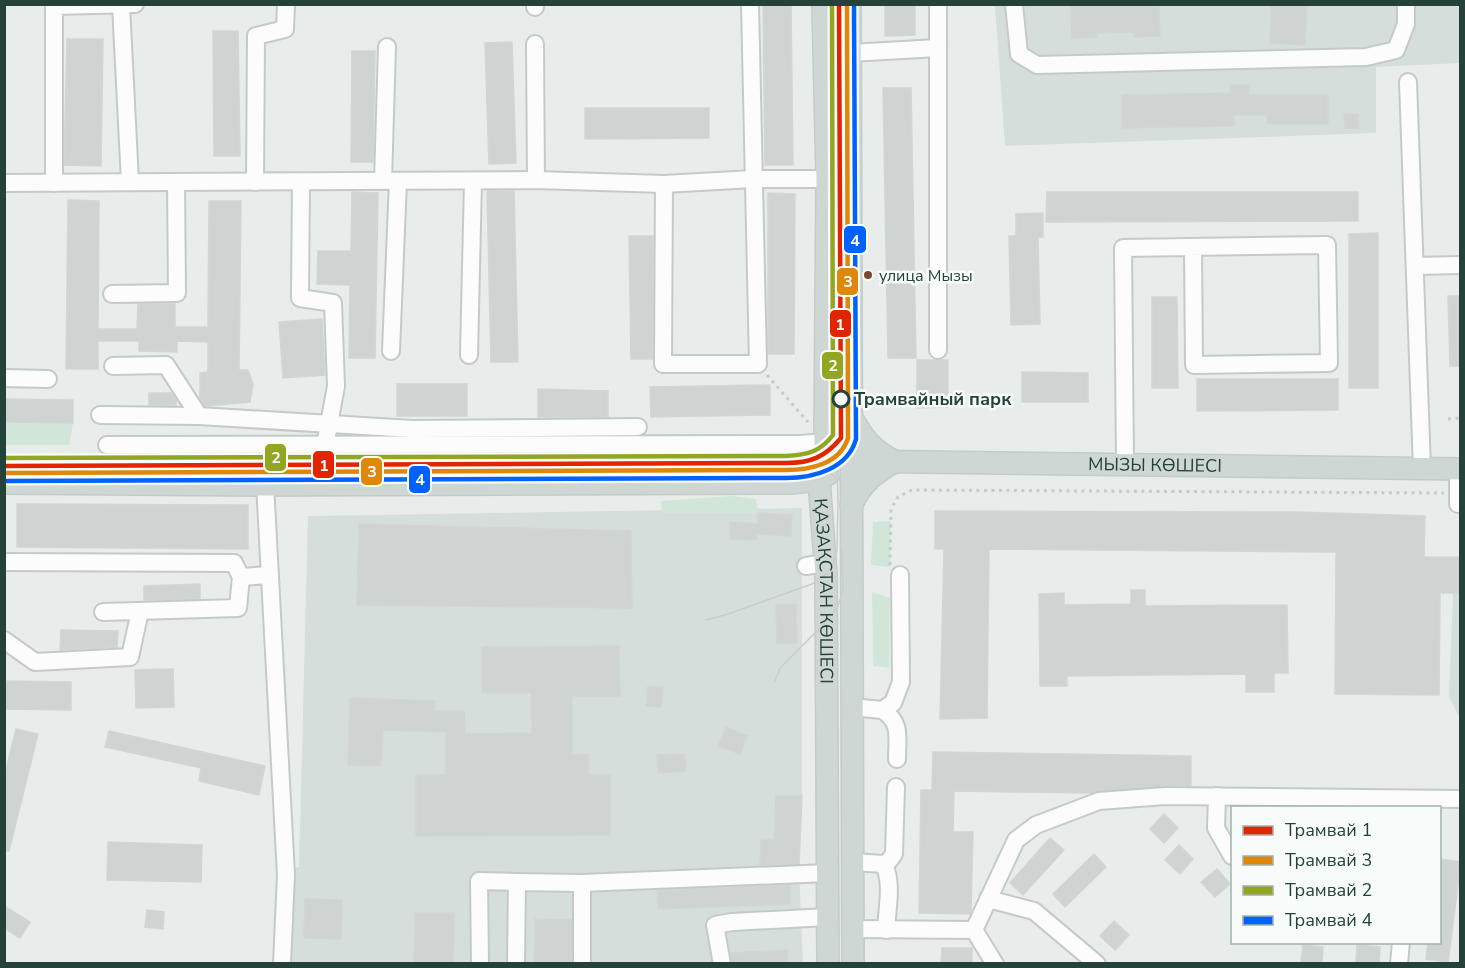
<svg xmlns="http://www.w3.org/2000/svg" width="1465" height="968" viewBox="0 0 1465 968" font-family="'Nunito Sans',sans-serif">
<rect width="100%" height="100%" fill="#e8edeb"/>
<g fill="#d6dedb">
<path d="M995,5H1460V63L1376,67V133L1005,146Z"/>
<path d="M802,508V796L799,868L803,963L289,964L292,868L299,867L308,516Z"/>
<path d="M1453,593H1460V719L1449,697Z"/>
</g>
<g fill="#d1e6d8">
<path d="M5,422L73,423L69,445H5Z"/>
<path d="M732,496L756,499L758,513H662L661,501Z"/>
<path d="M891,521L890,567L871,565L873,522Z"/>
<path d="M872,592L890,598L889,668L873,666Z"/>
</g>
<g fill="#cfd4d2" stroke="#d1d6d4" stroke-width="1.5">
<path d="M763,4H791L793,165H765Z"/>
<path d="M885,4H915V35L885,36Z"/>
<path d="M1071,4H1159L1160,36L1134,37V32L1097,33V37L1072,38Z"/>
<path d="M1271,4H1307L1305,45L1270,43Z"/>
<path d="M213,31H238L240,156H214Z"/>
<path d="M67,39H103L101,166L64,165Z"/>
<path d="M512,42L516,163L489,164L485,43Z"/>
<path d="M352,51H375L373,162H351Z"/>
<path d="M1231,85H1249V95H1328V124H1267V115H1234V126L1122,128V95L1231,93Z"/>
<path d="M883,88H911L916,358H888Z"/>
<path d="M585,108H709V138L585,139Z"/>
<path d="M1344,114H1358L1359,128H1345Z"/>
<path d="M487,191H514L518,362H491Z"/>
<path d="M352,192L378,193L375,358H349L350,285L317,284L318,251H351Z"/>
<path d="M1047,192H1358V221L1046,222Z"/>
<path d="M768,193L795,194L794,354H768Z"/>
<path d="M68,200L99,201L98,329H137L138,304H175V327H208L209,201H241L239,370H248L253,384L250,402L205,406L200,398V373L208,372V342L177,341V352L139,351V341H98V369H66Z"/>
<path d="M1043,213V237H1038L1040,324L1011,325L1009,236H1016V214Z"/>
<path d="M1378,233V388H1349V234Z"/>
<path d="M629,236H653V359H631Z"/>
<path d="M1448,296H1461V366H1450Z"/>
<path d="M1152,297H1177L1178,388H1152Z"/>
<path d="M322,319L325,375L283,378L279,322Z"/>
<path d="M917,360H948V407L917,408Z"/>
<path d="M1022,372L1088,373V402H1022Z"/>
<path d="M1197,379H1338V410L1197,411Z"/>
<rect x="397" y="384" width="70" height="32"/>
<path d="M770,385V415L651,417L650,387Z"/>
<path d="M538,389L608,391V417H538Z"/>
<path d="M149,393H171L176,399V405H149Z"/>
<path d="M4,399L73,400V423L4,422Z"/>
<path d="M17,504L248,505V549L17,547Z"/>
<path d="M935,511L1297,512L1425,516L1424,557H1461V593H1440L1439,695L1335,694L1336,552L989,549L987,718L940,719L944,549H935Z"/>
<path d="M758,513L792,515L791,536L757,534V540L730,539V522L758,524Z"/>
<path d="M359,524L631,531L632,608L357,605Z"/>
<path d="M200,584V599L144,600V586Z"/>
<path d="M1131,590H1145V606L1287,605L1288,673H1274V692H1246V674L1067,676V686H1040L1039,594L1064,593V605L1131,604Z"/>
<path d="M796,604L797,643L777,644L776,605Z"/>
<path d="M61,630L118,631L117,647L60,650Z"/>
<path d="M619,646L620,696H572V755L589,754V775H610V835L416,836V775H446V732L383,730L381,766L348,765L350,698L435,701L434,711H464L465,734L532,733L531,693H482V647Z"/>
<path d="M173,669L174,707L136,708L135,670Z"/>
<path d="M4,681L71,682V710L4,709Z"/>
<path d="M648,686L663,687L661,707L646,706Z"/>
<path d="M726,727L747,736L740,754L718,746Z"/>
<path d="M16,729L38,734L9,851H4V778Z"/>
<path d="M109,731L265,766L259,795L199,781L201,768L105,747Z"/>
<path d="M933,752L1191,756V786H1164L1092,793L954,791L953,832H973L971,911L970,914L919,913L921,790H932Z"/>
<path d="M685,754L686,771L658,773L657,755Z"/>
<path d="M776,796H802L799,864L760,865L761,839L774,840Z"/>
<path d="M1164,814L1178,828L1164,843L1150,829Z"/>
<path d="M1050,838L1064,850L1023,895L1010,883Z"/>
<path d="M108,842L202,845L201,882L107,880Z"/>
<path d="M1179,845L1193,859L1180,874L1165,860Z"/>
<path d="M1094,854L1106,867L1065,907L1053,894Z"/>
<path d="M1440,859L1461,862L1448,963H1440V961L1426,959L1428,942H1440Z"/>
<path d="M1217,869L1230,884L1215,897L1201,882Z"/>
<path d="M790,885V904L658,909L657,890Z"/>
<path d="M305,899L342,900L341,939L304,938Z"/>
<path d="M4,906L30,922L20,938L4,928Z"/>
<path d="M147,910L164,912L163,929L145,927Z"/>
<path d="M415,913H454L453,963H414Z"/>
<path d="M535,919L572,920L571,963H534Z"/>
<path d="M1114,921L1129,935L1115,950L1100,936Z"/>
<path d="M1303,945L1323,947L1322,963H1301Z"/>
<path d="M1357,945L1380,947L1379,963H1356Z"/>
<path d="M942,948H972V963H941Z"/>
<path d="M787,950L788,963H732L731,953Z"/>
</g>
<g fill="none" stroke-linecap="round" stroke-linejoin="round">
<g stroke="#c5cac8" stroke-width="20">
<g id="minor">
<path d="M938,4V350"/>
<path d="M1014,4L1019,54L1037,65L1366,57L1396,50L1406,24V4"/>
<path d="M121,5L130,182"/>
<path d="M535,7V4"/>
<path d="M535,44L536,180"/>
<path d="M850,53L938,48"/>
<path d="M1408,82L1422,469"/>
<path d="M383,181L387,47"/>
<path d="M255,182L256,36L285,29L286,4"/>
<path d="M301,182L300,298L333,303L336,386L318,484"/>
<path d="M4,183L536,180L664,184L753,179H827"/>
<path d="M54,183V6L135,4"/>
<path d="M664,184L663,364H758L750,4"/>
<path d="M1415,266L1460,265"/>
<path d="M112,294L177,293L176,182"/>
<path d="M391,351L398,181"/>
<path d="M469,355L473,181"/>
<path d="M113,366L166,365L199,416"/>
<path d="M4,378L48,379"/>
<path d="M100,415L199,416L412,429L638,427"/>
<path d="M107,445L800,444L825,442"/>
<path d="M1125,465L1123,248L1327,245L1329,363L1194,365L1193,247"/>
<path d="M1458,469V504H1460"/>
<path d="M265,484L286,875L282,964"/>
<path d="M4,562L234,563L241,577L270,575"/>
<path d="M806,566L825,563"/>
<path d="M103,612L238,608L241,577"/>
<path d="M4,640L35,662L130,657L140,611"/>
<path d="M852,707L882,710L893,703L901,682L900,575"/>
<path d="M882,710C902,722 897,738 897,759"/>
<path d="M1217,796L1216,828L1232,856"/>
<path d="M852,862L884,864L888,862L894,854L896,787"/>
<path d="M884,864C893,885 887,908 886,930"/>
<path d="M582,883V964"/>
<path d="M988,899L1034,911L1097,964"/>
<path d="M853,929L974,930L1016,840L1036,825L1099,801L1165,796L1460,799"/>
<path d="M974,930L995,964"/>
<path d="M480,964L479,881L517,882"/>
<path d="M516,964L517,882L582,883L828,873"/>
<path d="M722,964L715,925L732,922L828,917"/>
<path d="M1399,964L1401,942"/>
</g>
</g>
<g stroke="#c3ccc9" stroke-width="24">
<g id="major">
<path id="s1" d="M823,4L827,179L825,437V456L819,480L826,574L828,964"/>
<path d="M850,4L853,964"/>
<path d="M851,416C863,438 871,450 894,461"/>
<path id="s2" d="M851,461L1460,469"/>
<path d="M4,483L257,485L791,483L819,480L830,473"/>
<path d="M851,505C863,482 872,475 894,462"/>
</g>
</g>
<g stroke="#c3ccca" stroke-width="3" stroke-dasharray="3 4.5" stroke-linecap="butt">
<path d="M767,375L808,422"/>
<path d="M1448,419L1460,418"/>
<path d="M890,565L891,509L898,497L912,490L1444,493"/>
</g>
<use href="#minor" stroke="#fcfcfc" stroke-width="16"/>
<use href="#major" stroke="#cfd7d5" stroke-width="21"/>
<g stroke="#c9cdcc" stroke-width="1.5">
<path d="M786,458C806,460 826,462 837,481"/>
<path d="M706,620L728,614L812,584L826,574L832,567L837,550L838,502L836,428"/>
<path d="M775,681L780,668L826,622L838,606L843,590L842,550"/>
</g>
<g stroke="#f7fbf9" stroke-width="9">
<path id="tram-1" d="M4,466L786,463C811,463 825,457 841,438L839,4"/>
</g>
<g stroke="#f7fbf9" stroke-width="9">
<path id="tram-2" d="M4,473L786,470C810,470 840,464 848,438L847,4"/>
</g>
<g stroke="#f7fbf9" stroke-width="9">
<path id="tram-3" d="M4,458L786,456C807,455 820,452 833,435L832,4"/>
</g>
<g stroke="#f7fbf9" stroke-width="9">
<path id="tram-4" d="M4,481L786,478C813,478 848,469 856,439L854,4"/>
</g>
<use href="#tram-1" stroke="#e32400" stroke-width="4.5"/>
<use href="#tram-2" stroke="#de8709" stroke-width="4.5"/>
<use href="#tram-3" stroke="#93a622" stroke-width="4.5"/>
<use href="#tram-4" stroke="#0061ff" stroke-width="4.5"/>
</g>
<circle fill="#7a4b2a" stroke="#f7fbf9" stroke-width="2" cx="868" cy="275" r="5"/>
<circle fill="#f7fbf9" stroke="#24423a" stroke-width="3" cx="841" cy="399" r="8"/>
<g text-anchor="middle" stroke-width="5" stroke-linejoin="round" paint-order="stroke">
<g font-size="16" fill="#24423a" stroke="#f7fbf9" text-anchor="start">
<text x="879" y="281">улица Мызы</text>
</g>
<g font-size="18" font-weight="bold" fill="#24423a" stroke="#f7fbf9" text-anchor="start">
<text x="854" y="405">Трамвайный парк</text>
</g>
<g font-size="18" fill="#24423a" stroke="#f7fbf9">
<text dy="6" stroke="none"><textPath href="#s2" startOffset="304">МЫЗЫ КӨШЕСІ</textPath></text>
<text dy="6" stroke="none"><textPath href="#s1" startOffset="588">ҚАЗАҚСТАН КӨШЕСІ</textPath></text>
</g>
</g>
<g stroke="#f7fbf9" stroke-width="2">
<rect x="843" y="225" width="24" height="29" rx="6" fill="#0061ff"/>
<rect x="836" y="267" width="23" height="29" rx="6" fill="#de8709"/>
<rect x="829" y="309" width="23" height="29" rx="6" fill="#e32400"/>
<rect x="821" y="351" width="23" height="29" rx="6" fill="#93a622"/>
<rect x="264" y="443" width="23" height="29" rx="6" fill="#93a622"/>
<rect x="312" y="450" width="23" height="29" rx="6" fill="#e32400"/>
<rect x="360" y="457" width="23" height="29" rx="6" fill="#de8709"/>
<rect x="408" y="465" width="23" height="29" rx="6" fill="#0061ff"/>
</g>
<g font-size="16" text-anchor="middle" font-weight="bold" fill="#fff">
<text x="855" y="246">4</text>
<text x="848" y="287">3</text>
<text x="840" y="330">1</text>
<text x="833" y="371">2</text>
<text x="276" y="463">2</text>
<text x="324" y="471">1</text>
<text x="372" y="477">3</text>
<text x="420" y="485">4</text>
</g>
<rect width="1465" height="968" fill="none" stroke="#24423a" stroke-width="12"/>
<rect x="1231" y="806" width="210" height="138" fill="#f7fbf9" stroke="#a3b1ad" stroke-width="1.5"/>
<rect x="1243" y="826" width="30" height="9" fill="#e32400" stroke="#a3b1ad" stroke-width="1.5"/>
<text x="1285" y="836" font-size="18" fill="#24423a">Трамвай 1</text>
<rect x="1243" y="856" width="30" height="9" fill="#de8709" stroke="#a3b1ad" stroke-width="1.5"/>
<text x="1285" y="866" font-size="18" fill="#24423a">Трамвай 3</text>
<rect x="1243" y="886" width="30" height="9" fill="#93a622" stroke="#a3b1ad" stroke-width="1.5"/>
<text x="1285" y="896" font-size="18" fill="#24423a">Трамвай 2</text>
<rect x="1243" y="916" width="30" height="9" fill="#0061ff" stroke="#a3b1ad" stroke-width="1.5"/>
<text x="1285" y="926" font-size="18" fill="#24423a">Трамвай 4</text>
</svg>
